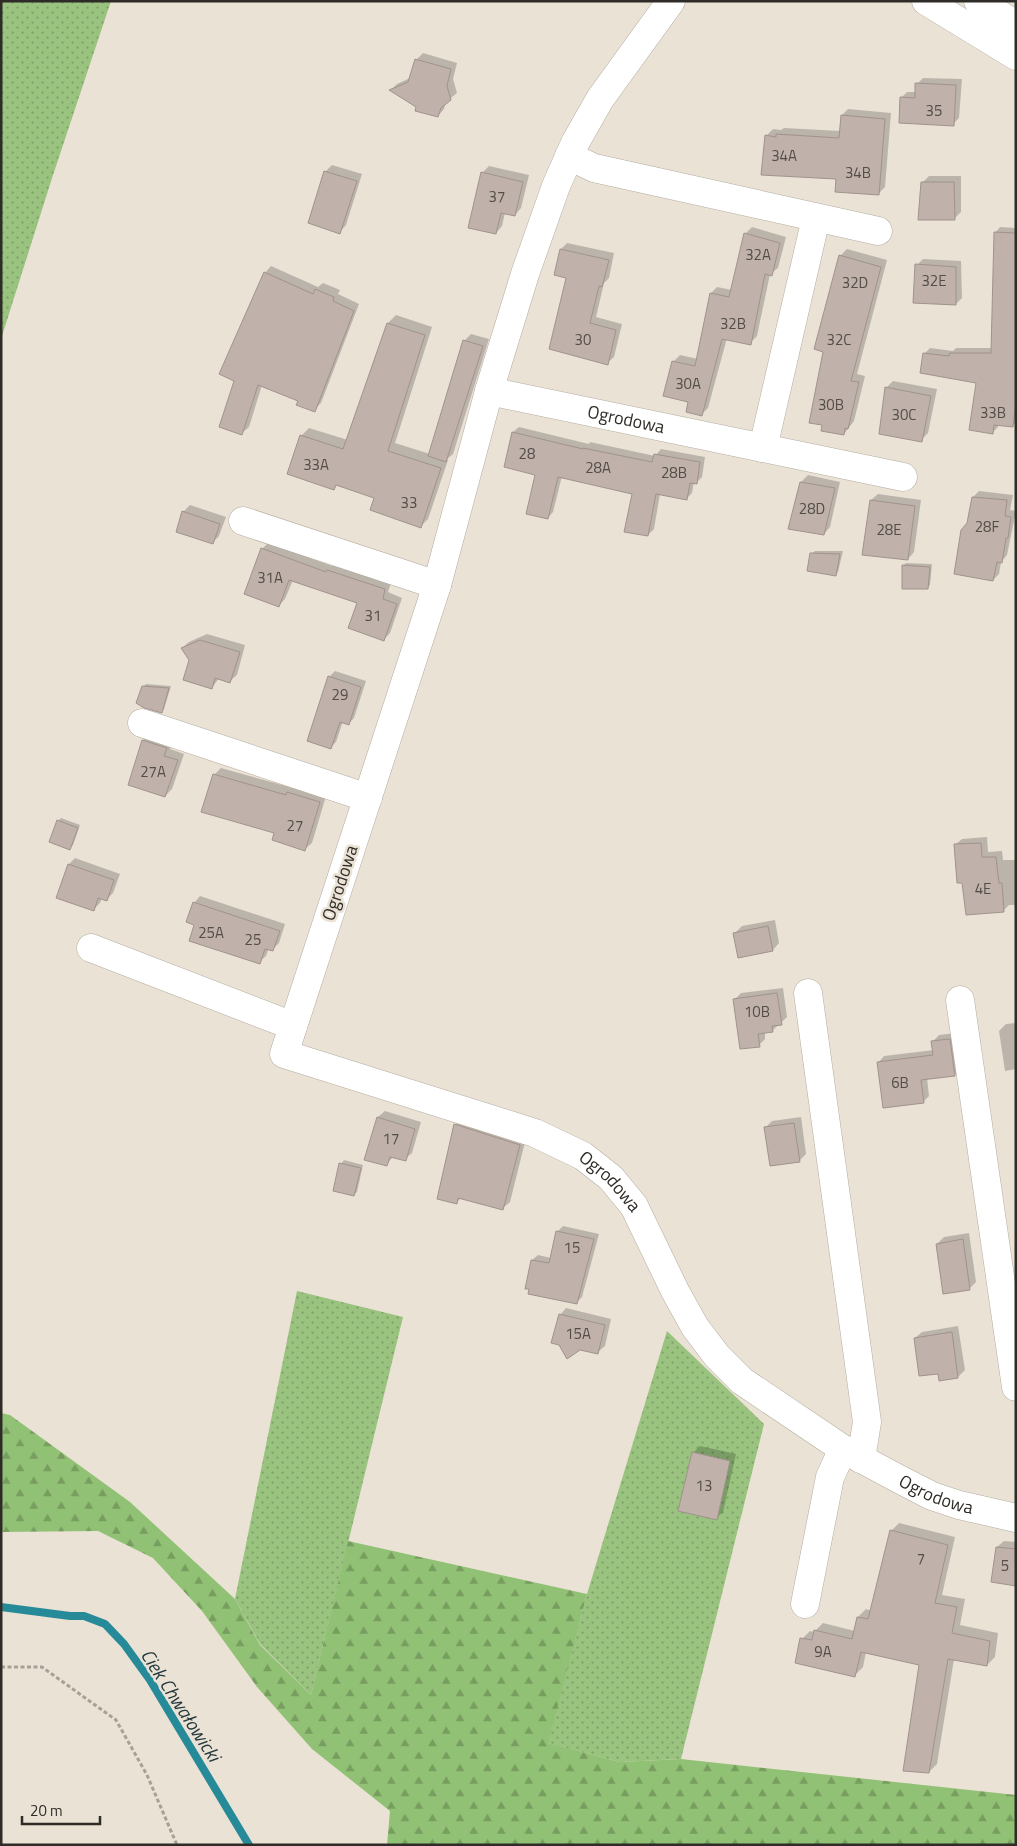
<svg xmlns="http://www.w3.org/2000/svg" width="1017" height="1846" viewBox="0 0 1017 1846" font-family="'Titillium Web',sans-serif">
<defs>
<pattern id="grass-dots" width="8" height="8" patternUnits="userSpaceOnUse" patternTransform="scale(1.25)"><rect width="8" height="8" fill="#99c37f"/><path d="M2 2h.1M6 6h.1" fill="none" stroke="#7d9f68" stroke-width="1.8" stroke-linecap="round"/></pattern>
<pattern id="forest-firs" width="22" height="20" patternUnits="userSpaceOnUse" patternTransform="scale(1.25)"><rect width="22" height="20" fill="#91c174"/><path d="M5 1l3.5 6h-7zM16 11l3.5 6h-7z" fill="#779d5f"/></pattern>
</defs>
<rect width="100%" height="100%" fill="#eae2d5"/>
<g fill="url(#grass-dots)">
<path d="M1,1H111L53,175L1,339Z"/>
<path d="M297,1291L403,1317L311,1695L260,1644L235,1599Z"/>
<path d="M667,1331L764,1424L681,1759L620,1762L547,1743L587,1594Z"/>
</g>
<path fill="url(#forest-firs)" d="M1,1413L10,1415L130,1502L235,1599L260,1645L311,1695L348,1541L587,1594L548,1743L620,1762L681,1759L1016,1795V1845H387L390,1811L312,1749L257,1687L202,1611L153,1558L98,1531L1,1532Z"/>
<g fill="#0003">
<path d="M423,53L457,63L453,79L457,93L446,102L444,109L438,116L417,106L391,90L397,84L410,78L416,60Z"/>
<path d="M923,78L962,79L959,118L953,124L901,98L907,92H916L917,84Z"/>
<path d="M848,109L891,113L885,187L878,194L837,178L766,136L773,129L781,130L784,128L841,131L842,115Z"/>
<path d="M332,165L362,174L346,225L340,232L325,172Z"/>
<path d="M489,166L529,175L521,208L515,215L505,213L502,226L496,233L482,173Z"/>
<path d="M929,176H961V212L954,219L922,183Z"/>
<path d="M752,227L786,237L778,268L770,274L757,336L750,343L727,338L708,408L701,415L689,401L673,362L680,355L698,359L711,293L717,287L732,290L745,234Z"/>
<path d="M1000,227L1016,228V422L1012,426L998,424V427L992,433L978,382L925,353L930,348L953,351L956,348H993L995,233Z"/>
<path d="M567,243L614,253L609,278L604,283L596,317L622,324L614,357L607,363L568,277L561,249Z"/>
<path d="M847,249L887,260L857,374L865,376L854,421L844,434L824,424L825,351L840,256Z"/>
<path d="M923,259L961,261L962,298L956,304L917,265Z"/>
<path d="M271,266L318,287L323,283L340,290L338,294L359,304L321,403L314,410L299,400L262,385L249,427L242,433L235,380L265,273Z"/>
<path d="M396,315L432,327L395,443L430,454L464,341L471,334L489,339L453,454L447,459L448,460L428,519L420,527L376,497L338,484L333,489L301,436L309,428L348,440L388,323Z"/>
<path d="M893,381L937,389L928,433L921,440L886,388Z"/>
<path d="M519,427L589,444L590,442L655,456L661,449L705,457L702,477L697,482H694L692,493L686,499L660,494L654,529L648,535L634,493L562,476L553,512L548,518L536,474L505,466L513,432Z"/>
<path d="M808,475L840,482L830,527L824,534L790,528L801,482Z"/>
<path d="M979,491L1013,495L1010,510L1016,511L1007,555L1001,562L999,574L993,580L969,524L973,497Z"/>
<path d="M878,494L921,500L914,552L908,559L871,500Z"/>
<path d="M190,505L226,517L219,536L213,542L183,512Z"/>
<path d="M268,543L332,566L334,564L391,583L388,592L402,598L390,633L384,639L359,602L293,580L285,599L279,605L262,549Z"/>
<path d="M815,551H843L838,572L835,575L811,554Z"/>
<path d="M906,563L932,564L930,585L927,588L903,566Z"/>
<path d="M207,634L245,645L237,675L230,681L219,678L212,688L182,648L189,642Z"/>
<path d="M335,671L366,681L354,718L349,723L343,721L336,742L331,747L329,677Z"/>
<path d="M146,684L171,686L164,709L161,712L143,687Z"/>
<path d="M150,734L173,741L170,749L184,754L172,789L165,796L129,784L143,740Z"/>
<path d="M221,768L293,788L295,786L326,796L312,843L305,849L276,832L214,775Z"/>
<path d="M61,818L80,825L73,845L70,848L58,821Z"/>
<path d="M987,837L988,852L1002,851L1003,860H1016V905H1009L1003,911L955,845L962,839Z"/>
<path d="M75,858L120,874L113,893L106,900L102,898L100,903L93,910L69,864Z"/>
<path d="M200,896L285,924L279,943L272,950L269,948L266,956L259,962L196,924L194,903Z"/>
<path d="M775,920L779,943L773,950L735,933L742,926Z"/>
<path d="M783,988L787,1017L772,1031L765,1032V1039L759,1045L734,1000L741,993Z"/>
<path d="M1016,1023V1069L1005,1071L999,1031L1006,1024Z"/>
<path d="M956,1033L961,1069L955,1075L927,1078L929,1096L923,1102L878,1063L884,1056L934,1050L932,1042L939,1035Z"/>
<path d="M385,1111L421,1122L412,1153L405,1159L393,1157L386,1165L378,1117Z"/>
<path d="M801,1117L806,1154L799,1161L766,1127L772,1121Z"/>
<path d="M462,1118L526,1138L510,1202L503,1208L462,1197L457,1202L455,1125Z"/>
<path d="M344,1160L363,1165L357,1192L354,1195L341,1164Z"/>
<path d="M563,1226L599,1234L582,1297L576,1303L530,1288L532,1260L538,1255L551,1258L557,1232Z"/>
<path d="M969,1233L976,1282L969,1289L937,1244L944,1237Z"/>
<path d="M566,1308L611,1319L605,1346L598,1352L560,1315Z"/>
<path d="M958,1326L965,1370L958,1377L940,1379L939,1372L915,1338L922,1332Z"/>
<path d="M700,1446L736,1454L723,1512L716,1518L693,1453Z"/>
<path d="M899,1523L955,1537L942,1595L965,1599L960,1625L998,1633L995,1657L987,1665L954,1659L937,1764L929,1772L921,1664L866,1652L863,1667L855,1675L802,1639L810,1631L814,1632L823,1623L855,1631L858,1617L866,1609L872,1611L891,1531Z"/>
<path d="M1004,1541L1016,1542V1585L997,1547Z"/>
</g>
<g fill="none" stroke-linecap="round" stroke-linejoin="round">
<path stroke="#278a98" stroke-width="8" d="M1,1607L70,1616H84L105,1624L124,1644L150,1680L249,1845"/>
</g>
<g fill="#c0b1ab" stroke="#a1928d">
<path d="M415,59L451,69L447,86L451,100L441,108L438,117L415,111L416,107L389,90L408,82Z"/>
<path d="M915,83L956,85L954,126L899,123L900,97L915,98Z"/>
<path d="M841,115L885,119L879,195L835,192L836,179L761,175L765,135L776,137V134L839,138Z"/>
<path d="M324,171L357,181L340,234L308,223Z"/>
<path d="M481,172L523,182L515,216L501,213L496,234L468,228Z"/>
<path d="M921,182H954L955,220H918Z"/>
<path d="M994,232L1016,233V402L1013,427L994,425L993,434L969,430L976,383L920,373L923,353L949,356L950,353H991Z"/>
<path d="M744,233L780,243L772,276L765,274L751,345L722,339L702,416L686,412L688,402L663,396L672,361L695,366L710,293L729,297Z"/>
<path d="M560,249L609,260L602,287L599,286L590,323L616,330L608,365L549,349L566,278L554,275Z"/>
<path d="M839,255L881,267L851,381L859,382L848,429L845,428L844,435L821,431L822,425L809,423L823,352L814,349Z"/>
<path d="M915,264L956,267V305L913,303Z"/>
<path d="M264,272L313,294L315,289L334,297L333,301L354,311L315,412L296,405L298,401L258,385L242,435L219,427L234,381L219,374Z"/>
<path d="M387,323L425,335L388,451L441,468L421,528L370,510L374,498L336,485L334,490L287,474L300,435L343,449Z"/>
<path d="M463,340L483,346L446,462L428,456Z"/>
<path d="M885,387L931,396L922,442L879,434Z"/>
<path d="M512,432L583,449V448L652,462L654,454L700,462L697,484L690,483L687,500L656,494L648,536L624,532L632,494L558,477L548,519L526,514L535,475L504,467Z"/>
<path d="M800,482L835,488L824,535L788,529Z"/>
<path d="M972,497L1007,500L1005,516L1011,517L1008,538H1006L1002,563L997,562L993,581L954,574L961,530L967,523Z"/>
<path d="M870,500L915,506L908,560L862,555Z"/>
<path d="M182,511L220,524L213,544L176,532Z"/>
<path d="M261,548L326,572L327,570L385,589L383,599L397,604L384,641L348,628L357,603L289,580L279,607L244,594Z"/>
<path d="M810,553L840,554L836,576L807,571Z"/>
<path d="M902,565L930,567L928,589H902Z"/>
<path d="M200,640L240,652L230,683L215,678L212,689L183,680L189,660L181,648Z"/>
<path d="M328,676L361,687L349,725L340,722L331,749L307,741Z"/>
<path d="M142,686L169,688L162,713L144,708L136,703Z"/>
<path d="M142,740L167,748L164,756L178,760L165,797L128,785Z"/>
<path d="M213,774L286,795L287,792L320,802L305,851L272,840L274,833L201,812Z"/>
<path d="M57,820L78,828L70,850L49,842Z"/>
<path d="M981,843L982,857H996L999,883H1002L1004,912L966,915L962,883H957L954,844Z"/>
<path d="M68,864L114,880L107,901L98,898L94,911L56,898Z"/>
<path d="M193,902L280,931L273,951L265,949L260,964L189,941L194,925L186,922Z"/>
<path d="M768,926L773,951L738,958L733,933Z"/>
<path d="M777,993L782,1025L772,1026L773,1032L758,1034L760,1047L740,1049L733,999Z"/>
<path d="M950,1039L955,1076L921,1080L924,1103L883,1108L877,1062L933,1055L931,1041Z"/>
<path d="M377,1117L415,1129L406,1161L390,1157L387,1166L364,1160Z"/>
<path d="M794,1123L800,1162L770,1166L764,1127Z"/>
<path d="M454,1124L520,1145L503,1210L458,1198L457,1204L437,1199Z"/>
<path d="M339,1163L361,1168L354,1196L333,1191Z"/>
<path d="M556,1231L594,1239L577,1304L528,1294L529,1289H525L531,1260L549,1263Z"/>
<path d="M963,1239L970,1290L943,1294L936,1244Z"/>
<path d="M559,1314L605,1325L598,1354L580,1350L567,1359L559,1345L551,1343Z"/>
<path d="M952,1332L958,1378L939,1381L938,1374L919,1376L914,1338Z"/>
<path d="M692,1452L730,1461L717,1520L678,1511Z"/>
<path d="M890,1530L948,1545L935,1603L957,1607L952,1633L990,1641L987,1666L948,1659L929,1773L903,1771L919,1665L861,1652L855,1677L795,1663L800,1638L812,1640L814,1630L852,1639L857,1617L868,1619Z"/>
<path d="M996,1547L1016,1549V1586L991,1582Z"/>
</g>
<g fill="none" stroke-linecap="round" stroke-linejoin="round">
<g stroke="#b4aca0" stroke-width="29">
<g id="minor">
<path id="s1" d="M671,1L600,99L575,143L556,186L525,274L489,391L437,585L284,1054L535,1133L583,1156L611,1178L634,1206L675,1291L695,1327L717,1356L742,1381L843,1449L897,1478L932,1496L959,1505L1016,1518"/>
<path d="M926,1L1016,56"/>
<path d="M978,1L1016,25"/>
<path d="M569,156L594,168L878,231"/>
<path id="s2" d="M489,391L903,477"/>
<path d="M763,448L816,218"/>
<path d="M243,521L437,585"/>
<path d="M142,723L368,798"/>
<path d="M91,948L293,1026"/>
<path d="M808,993L867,1422L861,1459"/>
<path d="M960,1000L1016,1387"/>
<path d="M805,1604L830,1477L843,1449"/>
</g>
</g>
<path stroke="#a6a096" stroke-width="3" stroke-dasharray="4 2.5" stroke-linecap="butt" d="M1,1667H42L116,1720L147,1775L177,1845"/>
<use href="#minor" stroke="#fff" stroke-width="28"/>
</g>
<g text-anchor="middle" stroke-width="5" stroke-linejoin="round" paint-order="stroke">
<g font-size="15" fill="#534d48">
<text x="934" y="116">35</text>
<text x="784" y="161">34A</text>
<text x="858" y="178">34B</text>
<text x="497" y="202">37</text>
<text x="758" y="260">32A</text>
<text x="934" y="286">32E</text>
<text x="855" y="288">32D</text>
<text x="733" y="329">32B</text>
<text x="583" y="345">30</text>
<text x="839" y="345">32C</text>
<text x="688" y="389">30A</text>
<text x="831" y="410">30B</text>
<text x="993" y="418">33B</text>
<text x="904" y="420">30C</text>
<text x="527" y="459">28</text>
<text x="316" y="470">33A</text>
<text x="598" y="473">28A</text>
<text x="674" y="478">28B</text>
<text x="409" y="508">33</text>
<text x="812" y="514">28D</text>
<text x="987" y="532">28F</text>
<text x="889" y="535">28E</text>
<text x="270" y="583">31A</text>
<text x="373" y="621">31</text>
<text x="340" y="700">29</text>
<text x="153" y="777">27A</text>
<text x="295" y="831">27</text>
<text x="983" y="894">4E</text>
<text x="211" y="938">25A</text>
<text x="253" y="945">25</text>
<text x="757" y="1017">10B</text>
<text x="900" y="1088">6B</text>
<text x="391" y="1144">17</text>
<text x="572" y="1253">15</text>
<text x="578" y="1339">15A</text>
<text x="704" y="1491">13</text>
<text x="921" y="1564">7</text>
<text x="1005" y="1571">5</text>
<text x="823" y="1657">9A</text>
</g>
<g font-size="18" fill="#2f2c27" stroke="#eae2d5">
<text dy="6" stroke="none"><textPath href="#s2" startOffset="140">Ogrodowa</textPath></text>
<text transform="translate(340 883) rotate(-72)" y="6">Ogrodowa</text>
<text dy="6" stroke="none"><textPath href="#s1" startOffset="1482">Ogrodowa</textPath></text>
<text dy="6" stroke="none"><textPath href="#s1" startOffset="1950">Ogrodowa</textPath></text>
</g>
<g font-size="19" font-style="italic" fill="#22383d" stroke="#eae2d5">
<text transform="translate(181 1705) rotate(57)" y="7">Ciek Chwałowicki</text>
</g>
</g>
<rect width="1017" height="1846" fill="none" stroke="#2f2c27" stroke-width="5"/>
<path d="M22 1816v8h78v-8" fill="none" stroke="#2f2c27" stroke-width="2.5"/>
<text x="30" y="1816" font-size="15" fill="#2f2c27" stroke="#eae2d5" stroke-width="4" paint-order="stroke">20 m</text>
</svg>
